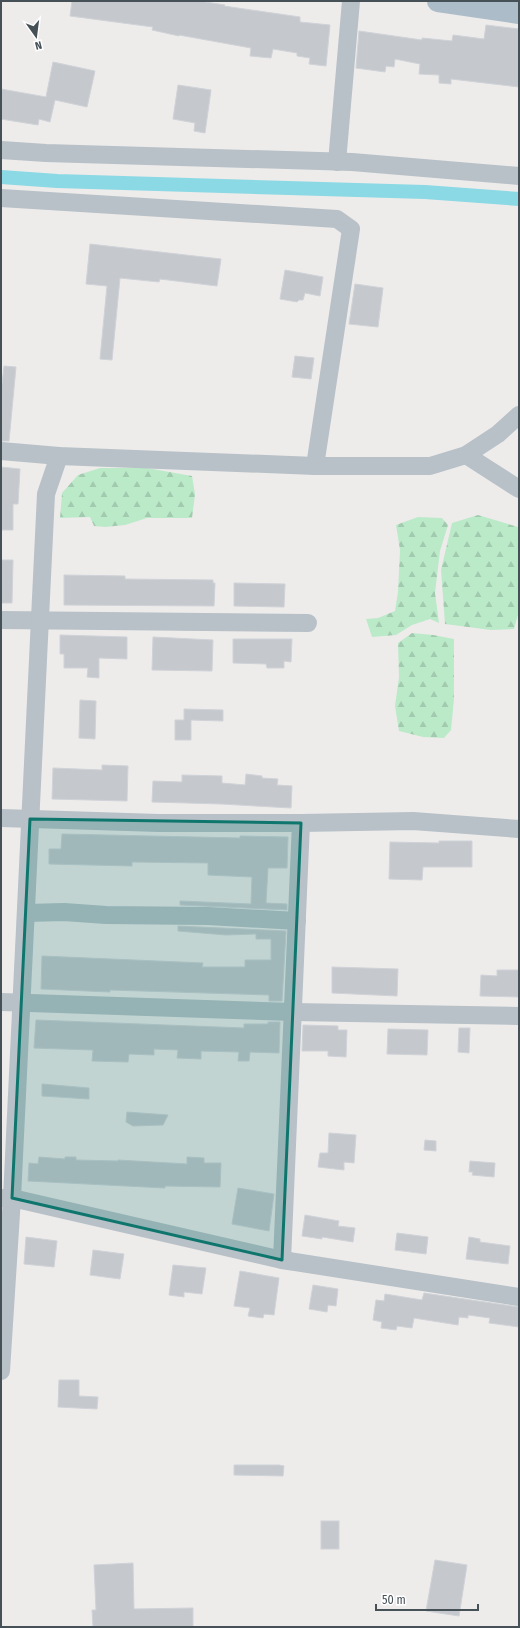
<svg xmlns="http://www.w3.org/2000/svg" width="520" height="1628" viewBox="0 0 520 1628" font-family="'Fira Sans Condensed',sans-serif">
<defs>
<pattern id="forest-firs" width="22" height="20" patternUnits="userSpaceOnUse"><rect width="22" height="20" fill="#bbeac9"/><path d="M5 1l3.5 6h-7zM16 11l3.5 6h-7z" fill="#a2caaf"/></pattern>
</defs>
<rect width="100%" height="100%" fill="#eeebeb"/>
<g fill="url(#forest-firs)">
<path d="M100,468H147L192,476L195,494L192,518H147L125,525L105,527L94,526L90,517L60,518L62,493L78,475Z"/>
<path d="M478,515L518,527L519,533V611L514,629L491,630L445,624L441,570L452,523Z"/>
<path d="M418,517L442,518L448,525L440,551L435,593L439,623L430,619L412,625L396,635L372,637L366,619L378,618L395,611L398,592L400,550L396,525Z"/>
<path d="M412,633L433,635L454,639V699L451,730L444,738L423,737L399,731L395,706L399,677L398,643Z"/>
</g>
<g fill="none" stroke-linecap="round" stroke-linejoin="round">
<path stroke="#8bd9e4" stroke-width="14" d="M1,177L57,181L425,192L519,199"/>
</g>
<g fill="#c5c9ce" stroke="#cfd2d7">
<path d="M72,1H199L225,5L224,6L300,17V22L330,25L326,66L309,64L310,58L297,56V53L273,49L271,58L250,56L251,48L179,35V36L152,30L153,27L70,16Z"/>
<path d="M486,25L519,29V87L451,79V84L439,83V75L419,74L420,64L395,59L394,67L386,66L385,72L356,68L359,31L422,40V38L452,41L453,35L484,39Z"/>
<path d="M53,62L95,71L87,107L55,100L50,122L39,119L38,125L1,119V89L46,97Z"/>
<path d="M178,85L211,90L205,133L194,131L195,123L173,119Z"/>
<path d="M90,244L221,259L217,286L160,279L159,282L120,278L112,360L100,359L107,286L86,284Z"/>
<path d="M285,270L323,277L320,296L305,293L303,300H299L297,302L280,299Z"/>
<path d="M355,284L383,288L378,327L349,324Z"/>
<path d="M295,356L314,358L311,379L292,377Z"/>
<path d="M4,366L16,367L9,441H1V384H2Z"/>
<path d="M1,467L20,469L18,504H13V530H1Z"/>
<path d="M1,560H13L12,603H1Z"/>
<path d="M64,575L125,576V579L213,580V583H215L214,606L64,605Z"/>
<path d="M234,583L285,584L284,607L234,606Z"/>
<path d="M60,635L127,637V659L99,658V678L87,677L88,668H64V654H60Z"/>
<path d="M153,637L213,640L212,671L152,670Z"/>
<path d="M233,639H292L291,662L284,661V668H267L266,664L233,663Z"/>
<path d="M80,700L96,701L95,739L79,738Z"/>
<path d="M184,709L223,710V721L191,720V740H175V720H184Z"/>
<path d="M102,765L128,766L127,801L52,799L53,768L102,770Z"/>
<path d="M246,774L262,776V778L278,779L277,785L292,786L291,808L221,804L152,802L153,781L182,782V775L222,776V783L245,785Z"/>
<path d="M62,834L240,838V836L288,837L287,868H268L266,903L287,904V910L180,905V901L251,904L252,877L208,875V863L132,862V866L49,864V849H61Z"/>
<path d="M439,841H472V867H423L422,880L389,879L390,842L439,843Z"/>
<path d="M178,926L286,931L282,1001H269V995L110,990V992L41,989L42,956L203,963L202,967H245V960H271V939H256V934L226,935L178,931Z"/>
<path d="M332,967L398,969L397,996L332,993Z"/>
<path d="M497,970H519V997L480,996L481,975L497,976Z"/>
<path d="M36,1020L244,1028V1024H268V1022H280L279,1053L250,1052L249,1061H238L239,1052L201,1051V1059L177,1058L178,1050L154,1049V1055L129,1054L128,1062L92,1061L93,1050L34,1048Z"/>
<path d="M303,1025L338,1026V1030H347L346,1057L328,1056V1051H302Z"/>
<path d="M459,1028H470L469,1053L458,1052Z"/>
<path d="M388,1029L428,1030L427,1055L387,1054Z"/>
<path d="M42,1084L89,1088V1099L42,1096Z"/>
<path d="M127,1112L168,1115L163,1125L133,1126L126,1122Z"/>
<path d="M329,1133L356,1135L354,1163L344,1162V1170L318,1167L320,1153H328Z"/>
<path d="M425,1140L436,1141V1151L424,1150Z"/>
<path d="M39,1157L65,1159V1157H76V1160L118,1161V1160L187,1164V1157L204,1158V1163H221L220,1187L165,1186V1188L28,1181L29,1163L38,1164Z"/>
<path d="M470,1161L495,1163L494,1177L472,1175L473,1172H469Z"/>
<path d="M238,1188L274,1194L269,1231L232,1224Z"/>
<path d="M305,1215L339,1221L338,1226L355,1228L353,1242L322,1237V1239L302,1236Z"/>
<path d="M397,1233L428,1237L426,1254L395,1250Z"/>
<path d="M26,1237L57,1241L54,1267L24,1264Z"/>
<path d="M469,1237L480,1239V1242L510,1246L508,1264L466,1259Z"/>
<path d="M93,1250L124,1254L120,1279L90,1275Z"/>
<path d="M173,1265L206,1268L202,1294L184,1292V1297L169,1295Z"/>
<path d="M240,1271L279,1278L274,1315L264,1314L263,1318L248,1316L250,1308L234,1306Z"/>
<path d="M313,1285L338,1289L336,1306L328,1305L327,1312L309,1309Z"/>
<path d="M424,1293L519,1307V1327L489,1323L490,1318L468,1315V1318L459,1317L458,1325L414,1318L412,1328L397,1326L396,1330L381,1328L382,1322L373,1320L376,1300L384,1301L385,1294L422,1300Z"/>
<path d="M59,1380H79V1396L98,1397L97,1409L58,1407Z"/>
<path d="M234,1465H279L284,1466L283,1476L234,1475Z"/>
<rect x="321" y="1521" width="18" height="28"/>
<path d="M435,1560L467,1565L459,1616L426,1611Z"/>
<path d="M133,1563L134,1609L193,1608V1627H93L92,1610H96L94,1565Z"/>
</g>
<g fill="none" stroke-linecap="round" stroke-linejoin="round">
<g stroke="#b7c1c7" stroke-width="18">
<path d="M1,150L46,153L352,162L519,176"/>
<path d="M337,162L351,1"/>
<path d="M1,198L337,219L351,229L315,466"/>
<path d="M1,451L59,456L315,466H430L466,455L498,434L519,415"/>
<path d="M466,455L519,489"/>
<path d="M1,620L308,623"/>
<path d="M1,818L159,823H301L413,821L519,829"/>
<path d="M26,913L64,912L106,915L208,916L297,921"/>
<path d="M1,1002L293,1012L519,1016"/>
<path d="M1,1198H12L282,1260L519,1297"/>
<path d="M282,1260L301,823"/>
<path d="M1,1371L12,1198L46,494L59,456"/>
</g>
<path stroke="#acbdc9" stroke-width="22" d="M438,1L519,13"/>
</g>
<path fill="#0f766e" fill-opacity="0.2" stroke="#0f766e" stroke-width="3" stroke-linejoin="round" d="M30,819L301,823L282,1260L12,1198Z"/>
<rect width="520" height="1628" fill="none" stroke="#455057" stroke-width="4"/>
<g transform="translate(36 36) rotate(166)" stroke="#ffffff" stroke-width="3" paint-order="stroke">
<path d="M0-3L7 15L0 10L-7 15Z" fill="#455057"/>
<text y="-6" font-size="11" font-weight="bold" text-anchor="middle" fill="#455057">N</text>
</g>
<path d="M376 1604v6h102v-6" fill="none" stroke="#455057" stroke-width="2"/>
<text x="382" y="1604" font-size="12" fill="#455057" stroke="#ffffff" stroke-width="3" paint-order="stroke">50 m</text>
</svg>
